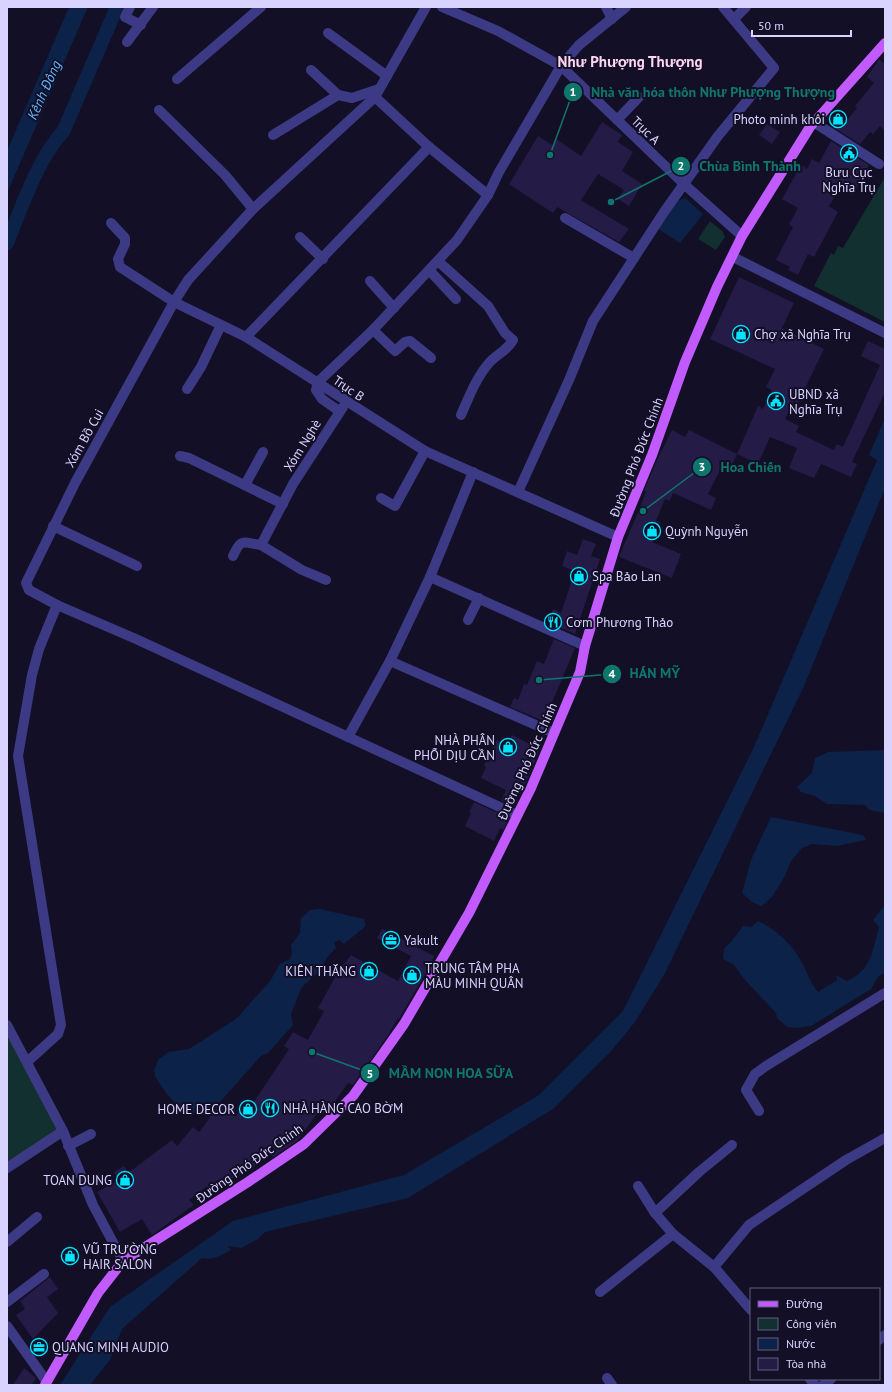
<svg xmlns="http://www.w3.org/2000/svg" width="892" height="1392" viewBox="0 0 892 1392" font-family="'PT Sans',sans-serif">
<rect width="100%" height="100%" fill="#130f26"/>
<g fill="#12302f">
<path d="M885,177V322L814,286L831,253L834,255L838,246L843,248Z"/>
<path d="M710,221L722,231L725,237L716,250L698,239Z"/>
<path d="M7,1025L63,1131L7,1168Z"/>
</g>
<g fill="#0c2248">
<path d="M69,7H88L7,193V151Z"/>
<path d="M685,198L703,214L680,243L657,228L678,201Z"/>
<path d="M885,418V488L804,686L664,975L635,1022L612,1050L553,1109L408,1198L265,1232L258,1239L241,1248L228,1246L231,1250C222,1255 212,1261 202,1258L122,1329L110,1360L90,1385H60L110,1307L233,1221L404,1175L539,1095L623,1011L754,747L877,460L869,455Z"/>
<path d="M885,750V813L869,810L865,805L827,804L815,796L801,792L797,787L812,773L815,758L828,752Z"/>
<path d="M771,817L863,835L866,840L837,846L812,844L802,848L791,861L785,876L772,897L761,906L752,902L742,893L751,860Z"/>
<path d="M885,905V972L878,977L871,989L811,1026L795,1028L787,1027L777,1018L776,1013L745,980L733,964L723,959L724,949C731,942 737,935 743,926L751,927L758,921C773,928 790,942 798,956C806,968 809,981 818,992L837,980L836,975L847,981C872,970 872,951 879,927L873,920Z"/>
<path d="M320,909L364,919L366,926L344,944L339,940L334,943L336,948L326,959L321,970L302,987L291,1014L293,1025L268,1053L261,1056L220,1102L192,1114L188,1113L187,1109L176,1104L166,1093L155,1076L154,1070L158,1060L168,1052L189,1049L236,1019L270,981L280,964L290,959L292,953L291,945L300,933L301,918L310,910Z"/>
</g>
<g fill="none" stroke-linecap="round" stroke-linejoin="round">
<path stroke="#0c2248" stroke-width="14" d="M7,243C20,211 39,156 63,132L117,7"/>
</g>
<g fill="#241b47">
<path d="M879,59L885,64V131L880,126L873,134L870,132L860,144L831,126L837,118L844,124L857,108L855,106L874,83L867,77Z"/>
<path d="M602,122L622,135L618,142L633,152L622,171L642,184L629,206L618,199L624,190L598,174L581,200L629,229L619,242L557,207L553,213L509,184L538,136L552,145L556,139L581,156Z"/>
<path d="M767,124L780,132L772,144L759,135Z"/>
<path d="M831,141L869,165L853,195L840,188L829,206L838,212L814,257L808,254L798,275L788,270L790,267L776,260L793,227L789,224L798,208L782,199L801,165L807,169L812,159L819,163Z"/>
<path d="M739,277L794,303L782,328L824,349L798,403L794,401L785,419L799,426L796,432L834,450L837,444L843,447L880,365L861,356L868,341L885,349V392L852,462L857,464L851,477L821,464L814,478L789,468L797,448L770,437L758,464L737,454L730,469L722,466L708,494L716,498L711,510L673,493L670,501L665,499L656,521L660,522L652,542L681,554L672,578L619,557L641,505L646,491H644L657,460L672,430L685,437L689,430L737,454L758,406L763,409L772,390L766,387L775,369L710,339Z"/>
<path d="M583,539L596,544L591,556L600,559L575,634L548,622L553,609L561,613L575,571L562,566L567,551L577,555Z"/>
<path d="M554,639L575,648L548,712L550,713L546,722L510,707L514,698L518,700L524,684L527,685L537,661L544,664Z"/>
<path d="M512,735L540,749L525,785L521,794L519,793L513,806L501,801L506,790L481,778L486,767L484,765L497,740L507,745Z"/>
<path d="M474,802L509,818L503,830L500,828L494,841L465,826L471,813L469,812Z"/>
<path d="M382,929L434,956L430,966L399,1019L398,1018L388,1035L353,1085L348,1083L328,1111L322,1107L297,1141L273,1157L266,1152L252,1170L247,1166L238,1176L237,1175L213,1194L207,1186L189,1200L194,1205L152,1235L142,1219L120,1232L97,1192L119,1180L114,1172L124,1166L128,1173L172,1140L177,1146L193,1127L199,1132L220,1104L236,1116L247,1099L253,1103L289,1049L284,1046L293,1032L308,1040L324,1011L318,1008L338,972L351,955L398,981L411,956L377,938Z"/>
<path d="M50,1277L58,1289L47,1297L58,1313L33,1339L16,1315L25,1309L20,1301Z"/>
<path d="M24,1368L36,1378L32,1385H13Z"/>
</g>
<g fill="none" stroke-linecap="round" stroke-linejoin="round">
<g stroke="#3d3a85" stroke-width="10">
<path d="M130,7L125,17L141,25"/>
<path d="M426,7L375,97L253,209L188,280L174,302L75,483L26,583L29,590L57,605L136,639L517,815"/>
<path d="M442,7L498,31L561,66L685,185L742,236"/>
<path d="M606,7L612,19"/>
<path d="M734,19L746,7"/>
<path d="M328,33L387,76"/>
<path d="M127,42L153,7"/>
<path d="M311,70L338,95"/>
<path d="M177,79L261,7"/>
<path d="M375,97L429,147L488,195"/>
<path d="M159,110L225,175L253,209"/>
<path d="M617,120L639,97"/>
<path d="M815,123L879,164"/>
<path d="M273,135L338,95L352,98L379,89"/>
<path d="M565,218L634,258"/>
<path d="M111,223L125,238V244L118,259L120,267L174,302L246,337L425,451L618,537"/>
<path d="M300,237L323,259"/>
<path d="M733,257L885,333"/>
<path d="M439,262L488,306L505,333L513,340C507,351 497,354 489,363C476,378 469,397 461,415"/>
<path d="M430,271L456,299"/>
<path d="M370,281L394,308"/>
<path d="M373,330L395,351L405,342L410,341L431,358"/>
<path d="M246,337L429,147"/>
<path d="M187,389L201,367L221,325"/>
<path d="M339,411L322,399L316,390L318,382L373,330L457,240L488,195L499,172L561,66L579,45L626,7"/>
<path d="M180,456L189,458L283,504"/>
<path d="M245,485L263,452"/>
<path d="M518,492L569,380L593,321L664,212L718,136L774,68L723,7"/>
<path d="M381,498L395,506L425,451"/>
<path d="M53,526L137,566"/>
<path d="M233,556C241,538 242,542 261,545"/>
<path d="M430,577L585,646"/>
<path d="M326,580L302,570L261,545L293,484L343,407"/>
<path d="M468,620L479,598"/>
<path d="M390,661L554,733"/>
<path d="M348,737L390,661L430,577L473,472"/>
<path d="M7,1025L63,1131L93,1205L123,1261"/>
<path d="M27,1062L58,1034L61,1025L18,756L32,675L39,649L57,605"/>
<path d="M759,1111L746,1090L755,1074L766,1066L885,993"/>
<path d="M68,1146L91,1134"/>
<path d="M7,1168L63,1131"/>
<path d="M638,1186L655,1213L673,1234L714,1267L751,1310"/>
<path d="M655,1213L699,1172L732,1145"/>
<path d="M7,1242L37,1217"/>
<path d="M714,1267L749,1225L846,1160L885,1138"/>
<path d="M600,1292L673,1234"/>
<path d="M7,1302L44,1274"/>
<path d="M7,1326L47,1382"/>
<path d="M879,1340L885,1335"/>
<path d="M607,1378L612,1385"/>
<path d="M810,1379L815,1385"/>
<path d="M823,1385L831,1379"/>
</g>
<path stroke="#c25bff" stroke-width="10" d="M45,1385L98,1293L123,1261L248,1182L304,1144L353,1096L404,1024L469,913L531,788L580,672L585,646L618,537L652,455L685,362L717,287L742,236L810,127L885,43"/>
</g>
<defs>
<g id="shop-ring" transform="scale(0.9)"><circle r="9.5" fill="#130f26" stroke="#00e5ff" stroke-width="1.5"/><path d="M-5-2.5h2.3a2.7 3.5 0 0 1 5.4 0H5L5.5 6h-11ZM-1.5-2.5h3a1.5 2.3 0 0 0-3 0Z" fill="#00e5ff"/></g>
<g id="civic-ring" transform="scale(0.9)"><circle r="9.5" fill="#130f26" stroke="#00e5ff" stroke-width="1.5"/><path d="M-.6-6.5H3V-4.5H.6V-3L4-1V1h2V6H-6V1h2V-1L-.6-3ZM-1.2 2.5V6h2.4V2.5Z" fill="#00e5ff"/></g>
<g id="restaurant-ring" transform="scale(0.9)"><circle r="9.5" fill="#130f26" stroke="#00e5ff" stroke-width="1.5"/><path d="M-5-6h1v4h1v-4h1v4h1v-4h1v5L-1.5 .5V6h-2V.5L-5-1ZM5-6V6H3V1.5H1.5Q1.5-4 5-6Z" fill="#00e5ff"/></g>
<g id="office-ring" transform="scale(0.9)"><circle r="9.5" fill="#130f26" stroke="#00e5ff" stroke-width="1.5"/><path d="M-6-3h4V-5.5h4V-3h4V5H-6ZM-1-4.5V-3h2v-1.5ZM-6 0V1H6V0Z" fill="#00e5ff"/></g>
</defs>
<g fill-rule="evenodd">
<use href="#shop-ring" x="838" y="119"/>
<use href="#civic-ring" x="849" y="153"/>
<use href="#shop-ring" x="741" y="334"/>
<use href="#civic-ring" x="776" y="401"/>
<use href="#shop-ring" x="652" y="531"/>
<use href="#shop-ring" x="579" y="576"/>
<use href="#restaurant-ring" x="553" y="622"/>
<use href="#shop-ring" x="508" y="747"/>
<use href="#office-ring" x="391" y="940"/>
<use href="#shop-ring" x="369" y="971"/>
<use href="#shop-ring" x="412" y="975"/>
<use href="#restaurant-ring" x="270" y="1108"/>
<use href="#shop-ring" x="248" y="1109"/>
<use href="#shop-ring" x="125" y="1180"/>
<use href="#shop-ring" x="70" y="1256"/>
<use href="#office-ring" x="39" y="1347"/>
</g>
<g text-anchor="middle" stroke-width="4" stroke-linejoin="round" paint-order="stroke">
<g font-size="13" fill="#d9d4ff" stroke="#130f26" text-anchor="start">
<text x="825" y="124" text-anchor="end">Photo minh khôi</text>
<text x="849" y="177" text-anchor="middle">Bưu Cục<tspan x="849" dy="15">Nghĩa Trụ</tspan></text>
<text x="754" y="339">Chợ xã Nghĩa Trụ</text>
<text x="789" y="399">UBND xã<tspan x="789" dy="15">Nghĩa Trụ</tspan></text>
<text x="665" y="536">Quỳnh Nguyễn</text>
<text x="592" y="581">Spa Bảo Lan</text>
<text x="566" y="627">Cơm Phương Thảo</text>
<text x="495" y="745" text-anchor="end">NHÀ PHÂN<tspan x="495" dy="15">PHỐI DỊU CẦN</tspan></text>
<text x="404" y="945">Yakult</text>
<text x="425" y="973">TRUNG TÂM PHA<tspan x="425" dy="15">MÀU MINH QUÂN</tspan></text>
<text x="356" y="976" text-anchor="end">KIÊN THẮNG</text>
<text x="283" y="1113">NHÀ HÀNG CAO BỜM</text>
<text x="235" y="1114" text-anchor="end">HOME DECOR</text>
<text x="112" y="1185" text-anchor="end">TOAN DUNG</text>
<text x="83" y="1254">VŨ TRƯỜNG<tspan x="83" dy="15">HAIR SALON</tspan></text>
<text x="52" y="1352">QUANG MINH AUDIO</text>
</g>
<g font-size="13" fill="#d9d4ff" stroke="#130f26">
<text transform="translate(646 130) rotate(44)" y="5">Trục A</text>
<text transform="translate(349 388) rotate(34)" y="5">Trục B</text>
<text transform="translate(84 438) rotate(-61)" y="5">Xóm Bồ Cui</text>
<text transform="translate(302 445) rotate(-58)" y="5">Xóm Nghè</text>
<text transform="translate(636 457) rotate(-69)" y="5">Đường Phó Đức Chính</text>
<text transform="translate(527 761) rotate(-66)" y="5">Đường Phó Đức Chính</text>
<text transform="translate(249 1163) rotate(-35)" y="5">Đường Phó Đức Chính</text>
</g>
<g font-size="14" font-style="italic" fill="#62b6ff" stroke="#130f26">
<text transform="translate(44 90) rotate(-66)" y="5">Kênh Đông</text>
</g>
<g font-size="15" font-weight="bold" fill="#ffd6f0" stroke="#130f26">
<text x="630" y="67">Như Phượng Thượng</text>
</g>
</g>
<path fill="none" stroke="#0f766e" stroke-width="1.5" d="M550 155L573 92M611 202L681 166M643 511L702 467M539 680L612 674M312 1052L370 1073"/>
<g fill="#0f766e" stroke="#130f26" stroke-width="1.5">
<circle cx="550" cy="155" r="4"/>
<circle cx="611" cy="202" r="4"/>
<circle cx="643" cy="511" r="4"/>
<circle cx="539" cy="680" r="4"/>
<circle cx="312" cy="1052" r="4"/>
<circle cx="573" cy="92" r="10"/>
<circle cx="681" cy="166" r="10"/>
<circle cx="702" cy="467" r="10"/>
<circle cx="612" cy="674" r="10"/>
<circle cx="370" cy="1073" r="10"/>
</g>
<g font-size="12" text-anchor="middle" font-weight="bold" fill="#fff">
<text x="573" y="96">1</text>
<text x="681" y="170">2</text>
<text x="702" y="471">3</text>
<text x="612" y="678">4</text>
<text x="370" y="1078">5</text>
</g>
<g font-size="14" text-anchor="middle" font-weight="bold" fill="#0f766e" stroke="#130f26" stroke-width="4" stroke-linejoin="round" paint-order="stroke">
<text x="713" y="97">Nhà văn hóa thôn Như Phượng Thượng</text>
<text x="750" y="171">Chùa Bình Thành</text>
<text x="751" y="472">Hoa Chiến</text>
<text x="655" y="678">HÁN MỸ</text>
<text x="451" y="1078">MẦM NON HOA SỮA</text>
</g>
<rect width="892" height="1392" fill="none" stroke="#d9d4ff" stroke-width="16"/>
<rect x="750" y="1288" width="130" height="92" fill="#130f26" stroke="#625e7d"/>
<rect x="758" y="1301" width="20" height="6" fill="#c25bff" stroke="#625e7d"/>
<text x="786" y="1308" font-size="12" fill="#d9d4ff">Đường</text>
<rect x="758" y="1318" width="20" height="12" fill="#12302f" stroke="#625e7d"/>
<text x="786" y="1328" font-size="12" fill="#d9d4ff">Công viên</text>
<rect x="758" y="1338" width="20" height="12" fill="#0c2248" stroke="#625e7d"/>
<text x="786" y="1348" font-size="12" fill="#d9d4ff">Nước</text>
<rect x="758" y="1358" width="20" height="12" fill="#241b47" stroke="#625e7d"/>
<text x="786" y="1368" font-size="12" fill="#d9d4ff">Tòa nhà</text>
<path d="M752 30v6h99v-6" fill="none" stroke="#d9d4ff" stroke-width="2"/>
<text x="758" y="30" font-size="12" fill="#d9d4ff" stroke="#130f26" stroke-width="3" paint-order="stroke">50 m</text>
</svg>
